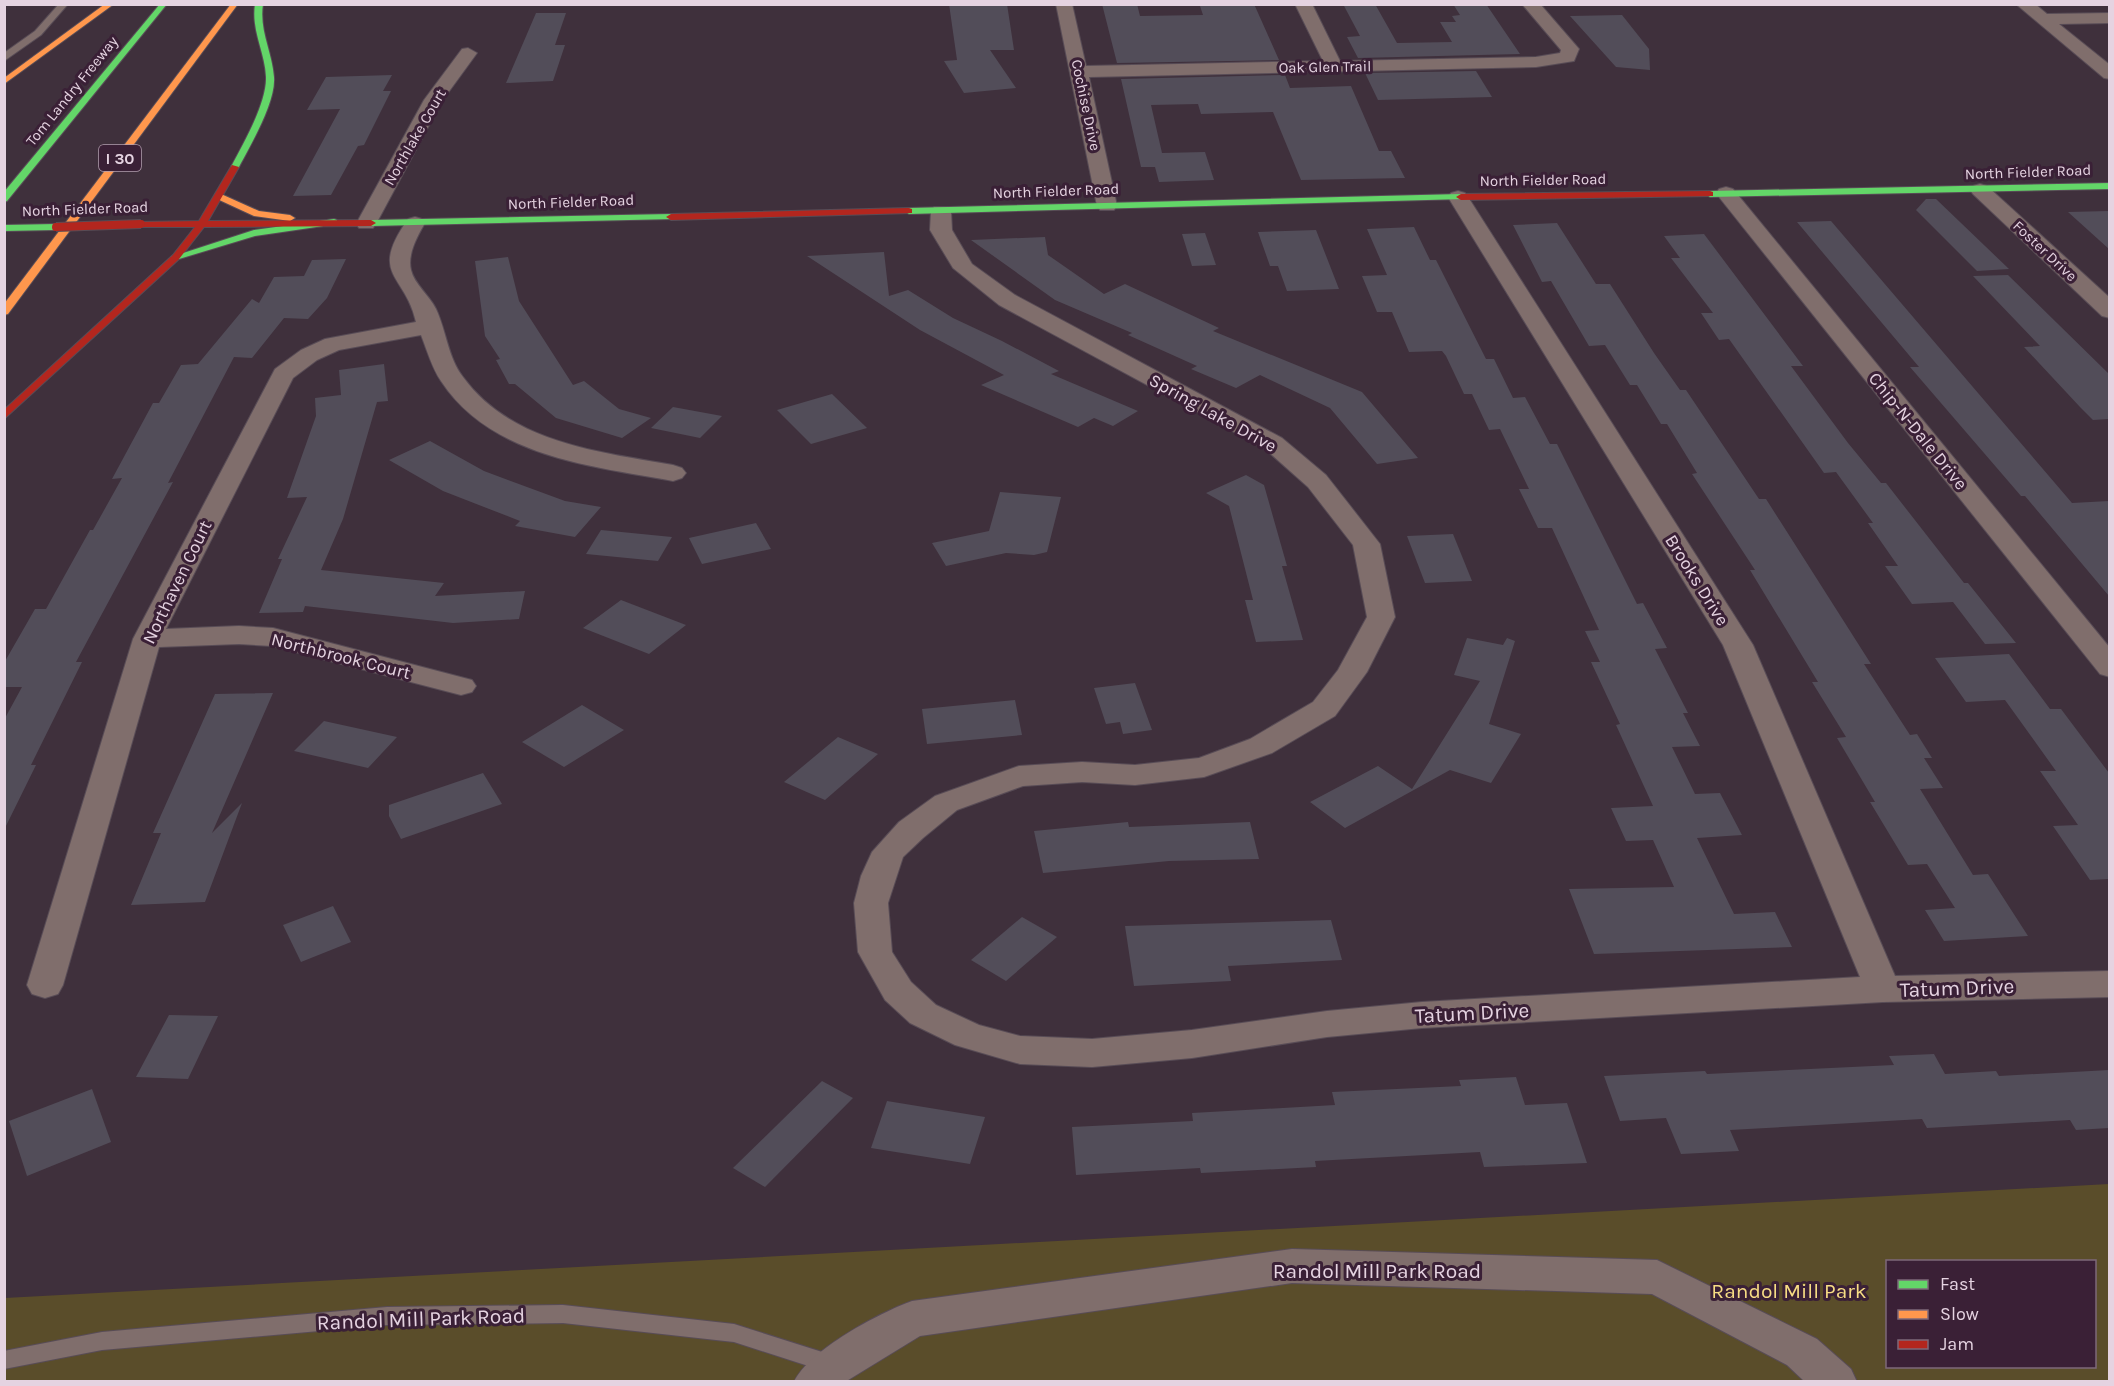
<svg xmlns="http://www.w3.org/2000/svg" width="2114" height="1386" viewBox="0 0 2114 1386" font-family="Karla,sans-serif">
<rect width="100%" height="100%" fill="#3f303c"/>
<path fill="#5a4d2a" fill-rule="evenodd" d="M2109,1184V1381L5,1382V1298ZM1888,1262H2094V1366H1888Z"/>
<g fill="#524d59">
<path d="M949,4H1007L1014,50H990L1016,88L964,93L944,61L957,60Z"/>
<path d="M1102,4H1137L1140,16L1203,15L1200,6L1254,4L1279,60L1117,63Z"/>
<path d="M1343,4H1375L1397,43L1452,42L1440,22H1456L1452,16L1460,15L1453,4H1486L1520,54L1358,58L1347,37L1360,36Z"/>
<path d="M536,13H566L555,45H565L553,81L506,83Z"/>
<path d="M1622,15L1649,49L1650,70L1616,67L1570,16Z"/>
<path d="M1476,71L1492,97L1378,100L1365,73Z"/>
<path d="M392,75L383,91H391L364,145L358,146L331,195L293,196L340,109L307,110L326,77Z"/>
<path d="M1285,75L1290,88L1351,86L1379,151H1391L1405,178L1301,180L1273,112L1201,114L1198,104L1151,105L1162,153L1205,152L1214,180L1159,182L1155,167H1141L1121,79Z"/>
<path d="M1926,199H1936L2009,269L1977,271L1916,210Z"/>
<path d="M2109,211V249L2068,212Z"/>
<path d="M1831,221L2072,503L2109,501V596L2025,496H2021L1910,367H1919L1797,222Z"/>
<path d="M1557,223L1596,284H1610L1654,353L1680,390H1686L1759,499H1766L1871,664H1864L1910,735L1917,734L1932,758H1924L1943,788L1920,789L1973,875L1988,874L2028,936L1944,941L1925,910L1955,908L1927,864L1908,865L1870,802H1875L1837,738L1846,737L1812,682H1818L1750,570H1755L1692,474L1697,473L1667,424H1661L1637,385H1630L1605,345L1589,346L1551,281L1542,282L1513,225Z"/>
<path d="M1414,227L1430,260H1436L1486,359H1494L1513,398L1525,397L1550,444H1557L1637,604L1643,603L1667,648L1655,649L1688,713H1683L1700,746L1672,747L1695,794L1720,793L1742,835L1697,838L1734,914L1775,912L1792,947L1594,954L1569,889L1674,887L1653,840L1626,841L1611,808L1653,806L1616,725L1620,724L1591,662H1600L1585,631L1599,630L1552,528H1538L1519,489H1529L1500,429L1489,430L1472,394H1464L1446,356L1442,351L1409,352L1392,312H1377L1362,276L1387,275L1367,229Z"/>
<path d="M1316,230L1339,289L1287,291L1278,266H1270L1258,232Z"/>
<path d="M1205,233L1216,265L1192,266L1182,234Z"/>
<path d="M1704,234L1803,366H1791L1848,443L1881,483H1886L1964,583H1968L2016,643L1985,644L1953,602L1912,604L1885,566H1898L1868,523H1873L1836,472L1824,473L1729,339L1719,340L1701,313H1713L1671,258H1680L1664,236Z"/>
<path d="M1045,237L1048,255L1104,294L1125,284L1219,328L1213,331L1362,392L1418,458L1377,464L1330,408L1260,375L1236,388L1191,369L1197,366L1128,335L1132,333L1055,300L971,240Z"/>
<path d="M884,252L889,296L908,290L953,318L1002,341L1059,371L1051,374L1138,411L1113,426L1094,418L1078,427L981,385L1004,375L920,330L807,256Z"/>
<path d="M508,257L519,301L573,385L584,381L619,409L651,418L622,438L556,418L515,384H509L496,360L500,359L485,336L475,261Z"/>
<path d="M346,259L327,298L308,319L284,318L252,358L234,357L168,483L173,482L76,662H82L31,765H36L4,830V720L22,687H4V663L35,609H46L90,530H93L122,478L112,479L153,403H159L181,365L198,364L252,299L259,303L274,277L304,276L312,260Z"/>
<path d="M2008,275L2109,374V419L2093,420L2080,407L2024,347L2040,346L1973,276Z"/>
<path d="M384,364L388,401L377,402L343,519L321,570L444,583L435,596L525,591L519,619L453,623L305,606L303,612L259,613L282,559H278L307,497L287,498L316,416L315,398L341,395L339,370Z"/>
<path d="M832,394L867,428L811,444L777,410Z"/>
<path d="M673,407L722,416L700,438L651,428Z"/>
<path d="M430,441L484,471L565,501L601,507L575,537L515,526L520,521L443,491L389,460Z"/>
<path d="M1246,475L1264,485L1287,566H1282L1303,640L1256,642L1245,600H1253L1229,506L1206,493Z"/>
<path d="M1000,492L1061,497L1047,552L1034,555L1006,553L946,566L932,543L989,531Z"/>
<path d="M756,523L771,549L702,564L689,538Z"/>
<path d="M601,530L672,537L658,561L586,554Z"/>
<path d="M1453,534L1472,581L1425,583L1407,536Z"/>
<path d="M621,600L686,625L649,654L583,628Z"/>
<path d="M1467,638L1503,645L1507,638L1515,641L1489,724L1521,734L1491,783L1450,770L1345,828L1310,802L1378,766L1412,789L1480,681L1454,675Z"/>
<path d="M2009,654L2050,709H2061L2109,773V879L2090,880L2053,826L2078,825L2040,771H2056L2005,700L1966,702L1935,658Z"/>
<path d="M1135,683L1152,730L1123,734L1120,722L1106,724L1094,688Z"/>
<path d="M273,693L212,833L242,803L205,902L131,905L161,833H153L215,694Z"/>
<path d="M1015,700L1022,735L927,744L922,709Z"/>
<path d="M582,705L624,730L564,767L522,742Z"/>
<path d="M324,721L397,737L368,768L294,751Z"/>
<path d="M838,737L878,754L825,800L784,782Z"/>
<path d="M483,773L502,804L401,839L389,816V805Z"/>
<path d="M1128,822L1129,827L1250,822L1259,859L1169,861L1043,873L1034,831Z"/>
<path d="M333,906L351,942L301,962L283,925Z"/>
<path d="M1022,917L1057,937L1006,981L971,960Z"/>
<path d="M1331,920L1342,960L1228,966L1231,981L1134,986L1125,926Z"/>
<path d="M169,1015L218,1016L188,1079L136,1077Z"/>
<path d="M1934,1054L1945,1074L1996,1071L1999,1076L2109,1070V1128L2076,1130L2070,1120L1927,1128L1922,1119L1730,1130L1739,1151L1681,1154L1666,1118L1620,1121L1604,1076L1705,1071L1707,1074L1894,1065L1889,1056Z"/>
<path d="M1516,1077L1525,1105L1567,1103L1587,1163L1484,1167L1480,1152L1315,1161L1316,1167L1201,1173L1200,1168L1076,1175L1072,1127L1193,1121L1192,1113L1335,1105L1332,1092L1461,1086L1459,1080Z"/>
<path d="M822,1081L853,1098L765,1187L733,1168Z"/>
<path d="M92,1089L111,1142L27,1176L9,1121Z"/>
<path d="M887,1101L985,1117L970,1164L871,1148Z"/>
</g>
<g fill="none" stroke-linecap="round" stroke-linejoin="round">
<g stroke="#584c56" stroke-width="2">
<g id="lane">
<path d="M59,4H68L41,35L4,61V53L35,31Z"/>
<path d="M563,1305L734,1324L838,1357L841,1364L838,1371L830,1373L734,1342L563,1323L387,1325L102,1350L4,1369V1351L102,1332L387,1307Z"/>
</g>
</g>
<g stroke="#584c56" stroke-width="2">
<g id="street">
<path d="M1056,4H1072L1086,66L1323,61L1295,4H1312L1340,61L1536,57L1560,53L1561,50L1522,4H1540L1579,49L1574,61L1536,67L1089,77L1117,206L1114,210H1100L1097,206Z"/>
<path d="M2016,4H2035L2047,14L2110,13V23L2059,24L2110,65V79L2104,78Z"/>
<path d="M468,48L477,53L442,101L376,224L373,228H359L356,224L424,100L462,49Z"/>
<path d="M1980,184L1987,186L2110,298V318L2102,316L1973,194L1970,190L1973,186Z"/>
<path d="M1726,187L1733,189L2110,648V677L2100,674L1719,197L1716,193L1719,189Z"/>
<path d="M1458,191L1465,193L1468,197L1753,645L1895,976L2110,971V997L1883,1002L1422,1028L1327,1037L1192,1058L1092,1067L1020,1064L955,1045L910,1023L885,1000L858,952L854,903L861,876L872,852L899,822L935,796L1019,766L1082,762L1135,765L1199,758L1250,739L1313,702L1338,670L1367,617L1353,545L1308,487L1264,448L999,305L953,268L930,230L931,211L934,207H948L951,211L952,230L972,264L1015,295L1282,438L1326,475L1380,544L1395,617L1367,672L1335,716L1272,753L1204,777L1135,785L1082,782L1023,786L957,810L923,838L903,857L888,903L892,952L911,982L936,1005L979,1025L1020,1036L1092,1039L1192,1030L1327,1011L1422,1002L1860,977L1723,645L1448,197L1451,193Z"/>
<path d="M415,217L422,219L425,223C418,235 407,254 411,270C414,284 430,296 436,309C446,330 448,358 463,377C511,443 599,452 673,465L682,468L686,473L682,478L673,481C591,466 491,457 441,381C432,368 427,350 421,335L339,350L317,360L293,378L166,629L239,626L273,628L472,680L476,686L472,692L461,695L272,646L239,644L159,647L63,985L58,994L45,998L32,994L27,985L133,639L275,369L301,350L325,339L416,322C405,273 368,276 408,219Z"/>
<path d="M1292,1249L1657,1260L1817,1339L1851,1369L1857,1382H1805L1787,1365L1652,1294L1292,1283L920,1336L845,1382H794C809,1350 879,1313 912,1301Z"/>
</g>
</g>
<g stroke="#584c56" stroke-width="2">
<g id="fast">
<path d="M160,4H167L7,201L4,202V192Z"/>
<path d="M255,4H263C259,31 272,51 274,77C276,102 251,144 239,167L235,170L231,167C243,144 267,103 266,77C265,52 251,31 255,4Z"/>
<path d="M2110,183V189L1710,197L1705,194L1710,191Z"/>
<path d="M1461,194L1466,197L1464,199L909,214L904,211L909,208Z"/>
<path d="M671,214L674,215V219L371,226L366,223L371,220Z"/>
<path d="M334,219L337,220V224L255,236L179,259L171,257L254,230Z"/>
<path d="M4,225L56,224L61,227L56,230L4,231Z"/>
</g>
</g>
<g stroke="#584c56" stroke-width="2">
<g id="slow">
<path d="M105,4H114L4,84V78Z"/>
<path d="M231,4H238L8,314L4,315V304Z"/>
<path d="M215,194H221L259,211L290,215L295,218L290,221L254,216L215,198Z"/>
</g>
</g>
<g stroke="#584c56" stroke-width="2">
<g id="jam">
<path d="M232,165L239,167L208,221L371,220L376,223L371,226L204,227L179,259L4,419V410L173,255L195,227H141L136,224L138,222L199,221Z"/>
<path d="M1710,191L1713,192V196L1461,200L1456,197L1461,194Z"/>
<path d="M909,208L912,209V213L671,220L666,217L671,214Z"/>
</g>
</g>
<use href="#lane" fill="#806e6c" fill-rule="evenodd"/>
<use href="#street" fill="#806e6c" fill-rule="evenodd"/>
<use href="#fast" fill="#63d668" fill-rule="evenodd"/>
<use href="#slow" fill="#ff974d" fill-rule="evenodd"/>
<use href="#jam" fill="#b3261e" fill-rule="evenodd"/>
<g stroke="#584c56" stroke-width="10" stroke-linecap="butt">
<path id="jam-bridge" d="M56,227L141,224"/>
</g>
<use href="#jam-bridge" stroke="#b3261e" stroke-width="8"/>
</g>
<g text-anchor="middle" stroke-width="6" stroke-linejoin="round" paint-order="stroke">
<g font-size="15" fill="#e5d3e1" stroke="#3a2036">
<text transform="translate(1325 67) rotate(-1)" y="5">Oak Glen Trail</text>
<text transform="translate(72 91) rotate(-51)" y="5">Tom Landry Freeway</text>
<text transform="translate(1086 105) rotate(78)" y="5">Cochise Drive</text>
<text transform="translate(415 137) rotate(-60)" y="5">Northlake Court</text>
<text transform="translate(2028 172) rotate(-2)" y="5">North Fielder Road</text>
<text transform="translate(1543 180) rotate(-1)" y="5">North Fielder Road</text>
<text transform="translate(1056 191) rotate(-2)" y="5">North Fielder Road</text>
<text transform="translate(571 202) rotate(-2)" y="5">North Fielder Road</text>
<text transform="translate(85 209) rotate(-2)" y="5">North Fielder Road</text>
<text transform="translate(2045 251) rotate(43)" y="5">Foster Drive</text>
</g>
<rect fill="#3a2036" stroke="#b29dae" stroke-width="1.5" x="99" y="145" width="42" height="26" rx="4.5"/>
<g font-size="16" font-weight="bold" fill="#e5d3e1">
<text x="120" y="164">I 30</text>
</g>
<g font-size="18" fill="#e5d3e1" stroke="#3a2036">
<text transform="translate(1213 413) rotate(29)" y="6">Spring Lake Drive</text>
<text transform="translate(1918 431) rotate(51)" y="6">Chip-N-Dale Drive</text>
<text transform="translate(1697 580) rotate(58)" y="6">Brooks Drive</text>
<text transform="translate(177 582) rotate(-64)" y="6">Northaven Court</text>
<text transform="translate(341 656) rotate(14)" y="6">Northbrook Court</text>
</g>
<g font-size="21" fill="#e5d3e1" stroke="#3a2036">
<text transform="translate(1957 988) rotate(-2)" y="7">Tatum Drive</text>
<text transform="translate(1472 1013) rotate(-3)" y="7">Tatum Drive</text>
<text x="1377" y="1278">Randol Mill Park Road</text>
<text transform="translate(421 1319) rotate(-2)" y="7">Randol Mill Park Road</text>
</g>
<g font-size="21" fill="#f7dd84" stroke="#3a2036">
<text x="1789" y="1298">Randol Mill Park</text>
</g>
</g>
<rect width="2114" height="1386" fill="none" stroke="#e5d3e1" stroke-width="12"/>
<rect x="1886" y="1260" width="210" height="108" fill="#3a2036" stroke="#7e687a" stroke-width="1.5"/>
<rect x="1898" y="1280" width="30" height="9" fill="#63d668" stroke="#7e687a" stroke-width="1.5"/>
<text x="1940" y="1290" font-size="18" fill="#e5d3e1">Fast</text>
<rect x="1898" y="1310" width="30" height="9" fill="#ff974d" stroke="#7e687a" stroke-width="1.5"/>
<text x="1940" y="1320" font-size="18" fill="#e5d3e1">Slow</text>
<rect x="1898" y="1340" width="30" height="9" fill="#b3261e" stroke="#7e687a" stroke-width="1.5"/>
<text x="1940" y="1350" font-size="18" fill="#e5d3e1">Jam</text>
</svg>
